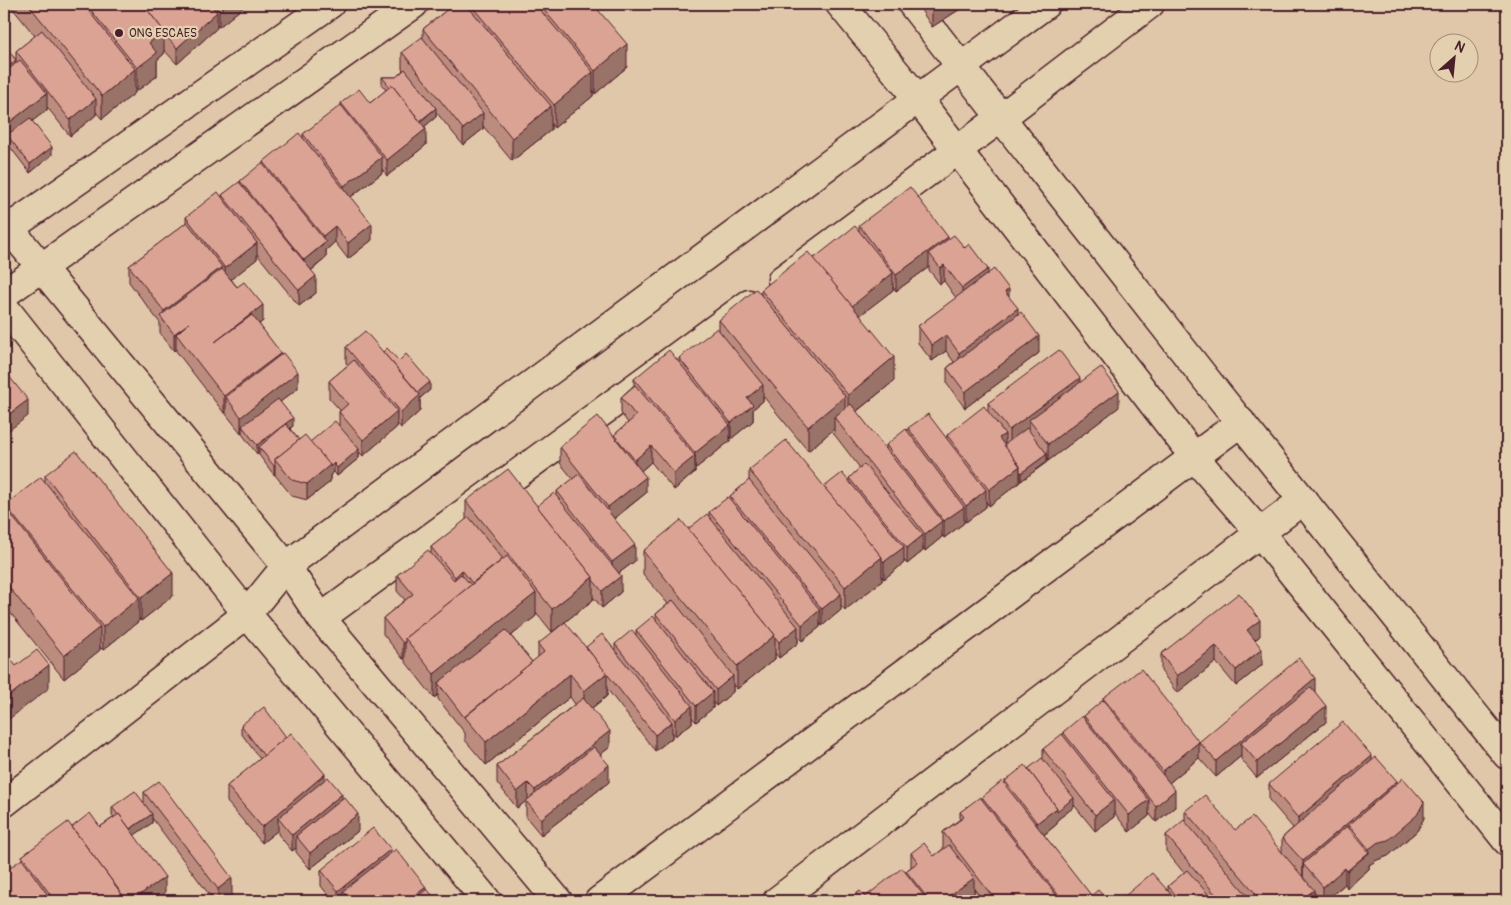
<svg xmlns="http://www.w3.org/2000/svg" width="1511" height="905" viewBox="0 0 1511 905" font-family="Pangolin,sans-serif">
<rect width="100%" height="100%" fill="#e1c7a9"/>
<filter id="ink" filterUnits="userSpaceOnUse"><feTurbulence type="fractalNoise" baseFrequency=".02" numOctaves="2"/><feDisplacementMap in="SourceGraphic" scale="10" xChannelSelector="R" yChannelSelector="G"/><feConvolveMatrix kernelMatrix="1 2 1 2 8 2 1 2 1" color-interpolation-filters="sRGB"/></filter>
<g filter="url(#ink)">
<g fill="none" stroke-linecap="round" stroke-linejoin="round">
<g stroke="#4a1f2b" stroke-width="31">
<g id="minor">
<path d="M840,4L918,99L1195,458L1260,533L1507,841"/>
<path d="M912,4L1205,378L1507,755"/>
<path d="M4,222L286,566L321,618L558,901"/>
<path d="M4,232L330,4"/>
<path d="M782,280L1002,117L1150,4"/>
<path d="M4,294L414,4"/>
<path d="M4,307L247,614L487,901"/>
<path d="M321,618L749,304"/>
<path d="M4,803L247,614L286,566L1046,4"/>
<path d="M599,901L1241,422"/>
<path d="M777,901L1303,500"/>
</g>
</g>
<use href="#minor" stroke="#e2d0ae" stroke-width="28"/>
</g>
<g fill="#bc8c7e" stroke="#4a1f2b" fill-rule="evenodd">
<path d="M9,4H247L219,27L217,25V28L177,64L164,50V54L157,60V76L137,91L135,88V93L102,119L96,112V115L70,136L47,107V110L32,121L52,155L30,173L7,143V141L5,143L4,141V45L16,60V51L35,36Z"/>
<path d="M454,4H593L627,67L595,94L593,90V96L554,128L551,124V130L512,161L483,126V129L463,145L436,112V117L425,126L426,145L387,176L382,169V173L351,197L372,240L348,259L335,242L326,250V258L311,271L316,293L299,306L257,254V259L231,279L263,321L259,324L281,355L298,388L280,402L293,426L290,429L299,440L310,442L339,425V412L340,410L329,398V381L348,365L346,363V347L383,352L399,361L430,390L420,398V411L401,428L397,423V427L363,456L359,452V458L337,476L334,472L330,475V482L307,500L292,496L275,475V474L274,475L259,455V452L257,454L242,434V432L241,433L226,414V412L224,413L176,351V349L174,351L160,333V323L129,282V266L186,223V217L222,197V195L240,183V181L263,164V162L303,139V134L341,106V103H370L386,90L382,85V77H396L403,70L402,69V52L423,38V29Z"/>
<path d="M917,4H968L932,27Z"/>
<path d="M859,225L948,240L965,248L1009,297L1018,314L1039,353L965,408L947,384V368L954,362L946,351L932,361L918,343V326L956,298L944,281L940,284L929,270V267L896,291L893,287V290L860,315L894,381L856,412L886,449V445L908,431V428L947,438V435L988,412V403L1080,382L1119,407L1048,461L1047,460V462L1021,481L1020,479V482L989,506L986,501V507L966,522L964,520V523L944,538L942,535V537L925,551L923,548V551L907,564L904,560V563L884,579L882,576V581L845,610L841,605V610L822,626L820,623V627L802,641L798,637V643L779,658L775,653V659L737,689L733,685V692L716,706L713,702V708L696,722L692,717V723L675,736L672,732V738L655,751L607,689V696L592,708L610,747L600,755L609,782L541,835L526,817V801L517,808L497,783V766L575,704L570,697L486,765L465,740V733L438,699V695L434,698L405,661V658L403,659L383,634V618L405,600L397,591V575L431,553V547L466,520V501L537,506L557,496V491L573,479L560,463V447L614,436V435L628,423L621,413V397L634,385V379L679,362V358L719,331V320L761,295V290L859,231ZM763,396L808,451L834,429V434L860,468L849,478V481L824,487L749,470V481L730,496V499L709,512V516L688,529L643,551V574L668,604L656,614V620L636,630V635L615,644V650L538,644V658L532,662L511,636L536,616V612L552,632L593,600V597L602,608L621,592L619,573L635,561L614,519L646,493L641,471L651,462L674,490L695,472V469L730,441V437L731,439L753,421V409L763,401Z"/>
<path d="M45,475L173,596L141,621L139,618V621L103,650L100,647V650L64,679L4,605V506L5,507V505L45,481Z"/>
<path d="M1260,636L1255,640L1262,665L1236,686L1216,662L1177,693L1161,671V654Z"/>
<path d="M1315,692L1326,722L1257,778L1241,759V756L1216,777L1199,758L1169,783L1175,807L1156,822L1149,813V816L1129,832L1114,812V817L1095,831L1074,805V807L1057,820V824L1044,835L1091,896L1108,901H984L974,889V894L964,901H846L865,897L906,873V871L911,867V853L934,856L943,849V832L960,819V812L982,800V797L1005,784V781L1028,769L1043,759V749L1063,735V732L1084,718V716L1103,701V698L1199,742Z"/>
<path d="M241,725L286,737L342,798L358,831L310,869L296,852V848L292,851L278,834V830L262,843L227,802V786L260,759L241,733Z"/>
<path d="M1372,761L1397,783L1424,818L1417,831L1388,856L1377,860L1369,865V869L1347,888L1345,884L1325,901H1322L1314,892V901H1119L1168,891V886L1184,873L1166,851V835L1185,822V811L1235,830L1282,853V838L1293,828L1269,800V784Z"/>
<path d="M144,792L232,895L224,901H214L152,818V823L134,835L165,893L154,901H4L22,859V856L72,827H100L114,817L112,815V807L144,804Z"/>
<path d="M391,853L437,901H333L321,886V870Z"/>
</g>
<g fill="#997267" stroke="#4a1f2b">
<path d="M227,4H247L219,27V11Z"/>
<path d="M932,4H968L932,27Z"/>
<path d="M217,12V28L177,64V48Z"/>
<path d="M164,31V54L157,60V76L137,91V68L149,43Z"/>
<path d="M627,44V67L595,94V71Z"/>
<path d="M16,60V76L4,86V70Z"/>
<path d="M135,69V93L102,119V96Z"/>
<path d="M593,72V96L554,128V105Z"/>
<path d="M47,93V110L10,138L7,135V141L5,143V126Z"/>
<path d="M96,99V115L70,136V120Z"/>
<path d="M551,106V130L512,161V138Z"/>
<path d="M436,108V117L419,131V123Z"/>
<path d="M483,113V129L463,145V129Z"/>
<path d="M426,129V145L387,176V160Z"/>
<path d="M52,147V155L30,173V164Z"/>
<path d="M382,157V173L344,202V186Z"/>
<path d="M372,224V240L348,259V243Z"/>
<path d="M335,226V242L326,250V258L304,276V260L323,245V236Z"/>
<path d="M948,237V253H929V267L896,291V275Z"/>
<path d="M257,243V259L225,284V268Z"/>
<path d="M944,265V281L940,284V268Z"/>
<path d="M222,267V284L164,322V311Z"/>
<path d="M988,269V285L962,305V288Z"/>
<path d="M893,273V290L849,324V307Z"/>
<path d="M316,276V293L299,306V290Z"/>
<path d="M1009,289V305L1005,292Z"/>
<path d="M263,305V321L215,358V342Z"/>
<path d="M1018,308V324L959,369V353Z"/>
<path d="M189,323L176,334V349L174,351V334Z"/>
<path d="M946,335V351L932,361V345Z"/>
<path d="M1039,336V353L965,408V392Z"/>
<path d="M281,353V369L226,397V412L224,413V396Z"/>
<path d="M894,357V381L848,418V395Z"/>
<path d="M298,372V388L245,430L242,426V432L241,433V417Z"/>
<path d="M1080,378V394L1029,420V431L1009,447V430Z"/>
<path d="M430,382V390L420,398V411L401,428V412L415,394Z"/>
<path d="M763,385V401L753,409V421L731,439V423L747,398Z"/>
<path d="M1119,391V407L1048,461V444Z"/>
<path d="M845,396V420L834,417V429L808,451V427Z"/>
<path d="M28,400V416L4,434V418Z"/>
<path d="M397,411V427L363,456V440Z"/>
<path d="M293,418V426L261,450L259,447V452L257,454V445Z"/>
<path d="M730,425V441L695,469V453Z"/>
<path d="M1005,434V450L999,438Z"/>
<path d="M651,446V462L635,476V460Z"/>
<path d="M359,449V458L337,476V468Z"/>
<path d="M1047,454V462L1021,481V473Z"/>
<path d="M695,456V472L674,490V473Z"/>
<path d="M334,463V472L330,475V482L307,500V484L330,465Z"/>
<path d="M275,465V474L274,475V466Z"/>
<path d="M1020,466V482L989,506V490Z"/>
<path d="M646,477V493L608,523V507Z"/>
<path d="M986,490V507L966,522V506Z"/>
<path d="M964,507V523L944,538V521Z"/>
<path d="M942,521V537L925,551V534Z"/>
<path d="M923,535V551L907,564V548Z"/>
<path d="M635,545V561L612,578V562Z"/>
<path d="M904,547V563L884,579V562Z"/>
<path d="M882,557V581L845,610V587Z"/>
<path d="M462,570V587L455,593V577Z"/>
<path d="M173,573V596L141,621V598Z"/>
<path d="M621,576V592L602,608V591Z"/>
<path d="M593,577V600L552,632V609Z"/>
<path d="M536,593V616L443,690L438,683V695L434,698V674Z"/>
<path d="M841,594V610L822,626V609Z"/>
<path d="M139,598V621L103,650V627Z"/>
<path d="M820,610V627L802,641V625Z"/>
<path d="M1260,620V636L1247,646V630Z"/>
<path d="M100,627V650L64,679V656Z"/>
<path d="M798,627V643L779,658V642Z"/>
<path d="M775,635V659L737,689V666Z"/>
<path d="M405,641V658L403,659V643Z"/>
<path d="M1216,646V662L1177,693V676Z"/>
<path d="M1262,649V665L1236,686V670Z"/>
<path d="M49,665V688L4,723V700Z"/>
<path d="M607,673V696L584,714V691Z"/>
<path d="M570,674V697L486,765V742Z"/>
<path d="M733,676V692L716,706V690Z"/>
<path d="M1315,678V694L1241,743V756L1216,777V761Z"/>
<path d="M713,692V708L696,722V706Z"/>
<path d="M692,706V723L675,736V720Z"/>
<path d="M1326,706V722L1257,778V762Z"/>
<path d="M672,722V738L655,751V735Z"/>
<path d="M610,731V747L535,806V790Z"/>
<path d="M1199,742V758L1163,788V771Z"/>
<path d="M1372,756V772L1298,834V818Z"/>
<path d="M609,765V782L541,835V819Z"/>
<path d="M325,774V790L278,818V830L262,843V827Z"/>
<path d="M1397,781V797L1349,825V838L1303,864V878V861Z"/>
<path d="M528,783V800L517,808V792Z"/>
<path d="M1175,790V807L1156,822V806Z"/>
<path d="M342,794V810L296,836V848L292,851V835Z"/>
<path d="M1074,798V807L1057,820V824L1037,840V823L1057,808Z"/>
<path d="M1114,800V817L1095,831V815Z"/>
<path d="M1149,800V816L1129,832V815Z"/>
<path d="M1424,802V818L1417,831L1388,856L1377,860L1369,865V869L1347,888V871L1369,853V849Z"/>
<path d="M152,814V823L129,839V830Z"/>
<path d="M358,814V831L310,869V853Z"/>
<path d="M391,849V866L343,891V901H338V891Z"/>
<path d="M1345,868V884L1325,901H1323V887Z"/>
<path d="M165,877V893L154,901H131Z"/>
<path d="M232,878V895L224,901H218V889Z"/>
<path d="M974,878V894L964,901H942Z"/>
<path d="M426,887V901H408Z"/>
<path d="M1314,890V901H1300Z"/>
</g>
<g fill="#dba393" stroke="#4a1f2b">
<path d="M28,4H83L135,69L102,96Z"/>
<path d="M86,4H143L164,31L149,43L157,53L137,68Z"/>
<path d="M143,4H210L217,12L177,48L164,34V31Z"/>
<path d="M213,4H227L219,11Z"/>
<path d="M454,4H466L551,106L512,138L423,29Z"/>
<path d="M470,4H535L593,72L554,105Z"/>
<path d="M539,4H593L627,44L595,71Z"/>
<path d="M42,30L96,99L70,120L16,51Z"/>
<path d="M422,37L483,113L463,129L402,52Z"/>
<path d="M4,45L16,60L4,70Z"/>
<path d="M20,60L47,93L5,126L4,125V73Z"/>
<path d="M405,69L436,108L420,121L392,85L390,87L382,77H396Z"/>
<path d="M392,85L426,129L387,160L341,103L359,89L370,103Z"/>
<path d="M341,105L382,157L344,186L303,134Z"/>
<path d="M30,118L52,147L30,164L7,135Z"/>
<path d="M299,133L372,224L348,243L335,226L323,236L263,162Z"/>
<path d="M262,163L326,242L304,260L240,181Z"/>
<path d="M239,182L316,276L299,290L222,195Z"/>
<path d="M910,187L948,237L896,275L859,225Z"/>
<path d="M218,192L257,243L225,268L186,217Z"/>
<path d="M187,222L222,267L164,311L129,266Z"/>
<path d="M855,226L893,273L852,306L813,259Z"/>
<path d="M954,235L965,248L969,244L988,269L962,288L944,265L940,268L929,253Z"/>
<path d="M808,252L894,357L848,395L761,290Z"/>
<path d="M222,269L237,287L244,282L263,305L215,342L252,315L281,353L224,396L176,334L189,323L174,334L160,316Z"/>
<path d="M994,269L1009,289L1005,292L1018,308L959,353L946,335L932,345L918,326Z"/>
<path d="M756,289L845,396L808,427L719,320Z"/>
<path d="M1021,312L1039,336L965,392L947,368Z"/>
<path d="M717,328L763,385L747,398L753,405L731,423L679,358Z"/>
<path d="M365,331L420,395L401,412L346,347Z"/>
<path d="M387,348L399,361L406,354L430,382L418,392L383,352Z"/>
<path d="M669,350L730,425L695,453L634,379Z"/>
<path d="M1059,350L1080,378L1009,430L988,403Z"/>
<path d="M283,353L298,372L241,417L226,397Z"/>
<path d="M354,360L397,411L363,440L339,412L348,404L329,381Z"/>
<path d="M1101,367L1119,391L1048,444L1029,420Z"/>
<path d="M4,370L28,400L4,418Z"/>
<path d="M635,385L695,456L674,473L651,446L635,460L614,435L636,416L621,397Z"/>
<path d="M278,399L293,418L257,445L242,426Z"/>
<path d="M851,404L942,521L925,534L834,417Z"/>
<path d="M984,406L1005,434L999,438L1020,466L989,490L947,435Z"/>
<path d="M928,414L986,490L966,506L908,428Z"/>
<path d="M598,416L646,477L608,507L560,447Z"/>
<path d="M335,421L359,449L337,468L334,463L330,467V465L310,442Z"/>
<path d="M286,424L299,440L275,459V465L274,466L259,447Z"/>
<path d="M1027,428L1047,454L1021,473L1020,471V466L1004,445Z"/>
<path d="M906,429L964,507L944,521L886,445Z"/>
<path d="M305,435L330,465L307,484L292,480L275,459Z"/>
<path d="M786,440L882,557L845,587L749,470Z"/>
<path d="M76,451L173,573L141,598L45,475Z"/>
<path d="M864,464L923,535L907,548L849,478Z"/>
<path d="M508,469L593,577L552,609L466,501Z"/>
<path d="M842,473L904,547L884,562L882,560V557L824,487Z"/>
<path d="M579,474L635,545L612,562L557,491Z"/>
<path d="M41,477L139,598L103,627L5,505Z"/>
<path d="M749,480L841,594L822,609L730,496Z"/>
<path d="M554,493L621,576L602,591L593,580V577L537,506Z"/>
<path d="M728,497L820,610L802,625L709,512Z"/>
<path d="M4,506L100,627L64,656L4,581Z"/>
<path d="M707,514L798,627L779,642L774,636L775,635L688,529Z"/>
<path d="M469,517L503,559L472,583L462,570L455,577L431,547Z"/>
<path d="M681,520L775,635L737,666L643,551Z"/>
<path d="M428,550L454,580L461,574L471,585L405,638V641L403,643L383,618L413,594L397,575Z"/>
<path d="M507,556L536,593L434,674L405,638Z"/>
<path d="M1239,593L1260,620L1247,630L1262,649L1236,670L1216,646L1177,676L1161,654Z"/>
<path d="M673,600L733,676L716,690L656,614Z"/>
<path d="M653,616L713,692L696,706L636,630Z"/>
<path d="M565,622L607,673L584,691L570,674L486,742L465,717L544,652L538,644Z"/>
<path d="M506,630L532,662L464,717L438,683Z"/>
<path d="M632,630L692,706L675,720L615,644Z"/>
<path d="M602,634L672,722L655,735L586,647Z"/>
<path d="M37,650L49,665L4,700V651L16,666Z"/>
<path d="M1299,658L1315,678L1216,761L1199,742Z"/>
<path d="M1141,669L1199,742L1163,771L1103,698Z"/>
<path d="M1311,687L1326,706L1257,762L1241,743Z"/>
<path d="M583,698L610,731L535,790L528,783L517,792L497,766Z"/>
<path d="M1103,700L1175,790L1156,806L1084,716Z"/>
<path d="M264,707L286,737L264,756L241,725Z"/>
<path d="M1082,716L1149,800L1129,815L1063,732Z"/>
<path d="M1343,722L1372,756L1298,818L1269,784Z"/>
<path d="M291,733L325,774L262,827L227,786Z"/>
<path d="M1062,734L1114,800L1095,815L1043,749Z"/>
<path d="M594,747L609,765L541,819L526,801Z"/>
<path d="M1376,757L1397,781L1303,861L1282,838Z"/>
<path d="M1042,758L1074,798L1057,811V808L1028,769Z"/>
<path d="M1025,765L1057,808L1037,823L1005,781Z"/>
<path d="M328,777L342,794L292,835L278,818Z"/>
<path d="M1403,778L1424,802L1417,815L1388,840L1377,843L1369,849L1349,825Z"/>
<path d="M159,781L232,878L218,889L144,792Z"/>
<path d="M1002,781L1091,895L1083,901H1063L982,797Z"/>
<path d="M135,791L152,814L130,829L119,814L118,815L112,807Z"/>
<path d="M1205,795L1235,830L1252,817L1314,890L1300,901H1262L1185,811Z"/>
<path d="M344,797L358,814L310,853L296,836Z"/>
<path d="M980,797L1061,901H996L943,832L964,817L960,812Z"/>
<path d="M90,813L100,827L119,814L165,877L131,901H127L72,827Z"/>
<path d="M1184,820L1252,901H1221L1166,835Z"/>
<path d="M68,822L127,901H55L22,856Z"/>
<path d="M1347,826L1369,852L1347,871L1345,868L1323,887L1303,864Z"/>
<path d="M373,828L391,849L338,891L321,870Z"/>
<path d="M924,843L934,856L949,845L974,878L942,901H930L906,871L918,862L911,853Z"/>
<path d="M396,849L426,887L408,901H351L343,891Z"/>
<path d="M22,859L52,901H4V872Z"/>
<path d="M902,868L928,901H868L865,897Z"/>
<path d="M1187,870L1214,901H1181L1168,886Z"/>
<path d="M1152,873L1177,901H1119Z"/>
<path d="M427,889L437,901H412Z"/>
<path d="M1098,890L1108,901H1085Z"/>
<path d="M860,891L868,901H846Z"/>
</g>
</g>
<circle fill="#4a1f2b" stroke="#e2d0ae" stroke-width="2" cx="119" cy="33" r="5"/>
<g text-anchor="middle" stroke-width="4.5" stroke-linejoin="round" paint-order="stroke">
<g font-size="12" fill="#4a1f2b" stroke="#e2d0ae" text-anchor="start">
<text x="129" y="37">ONG ESCAES</text>
</g>
</g>
<rect width="1511" height="905" fill="none" stroke="#e2d0ae" stroke-width="20"/>
<rect x="10" y="10" width="1491" height="885" fill="none" stroke="#4a1f2b" stroke-width="2" filter="url(#ink)"/>
<g transform="translate(1454 58) rotate(27)"><circle r="24" fill="#e2d0ae" stroke="#a5897a"/>
<path d="M0-4L9 19L0 12L-9 19Z" fill="#4a1f2b"/>
<text y="-8" font-size="14" font-weight="bold" text-anchor="middle" fill="#4a1f2b">N</text>
</g>
</svg>
